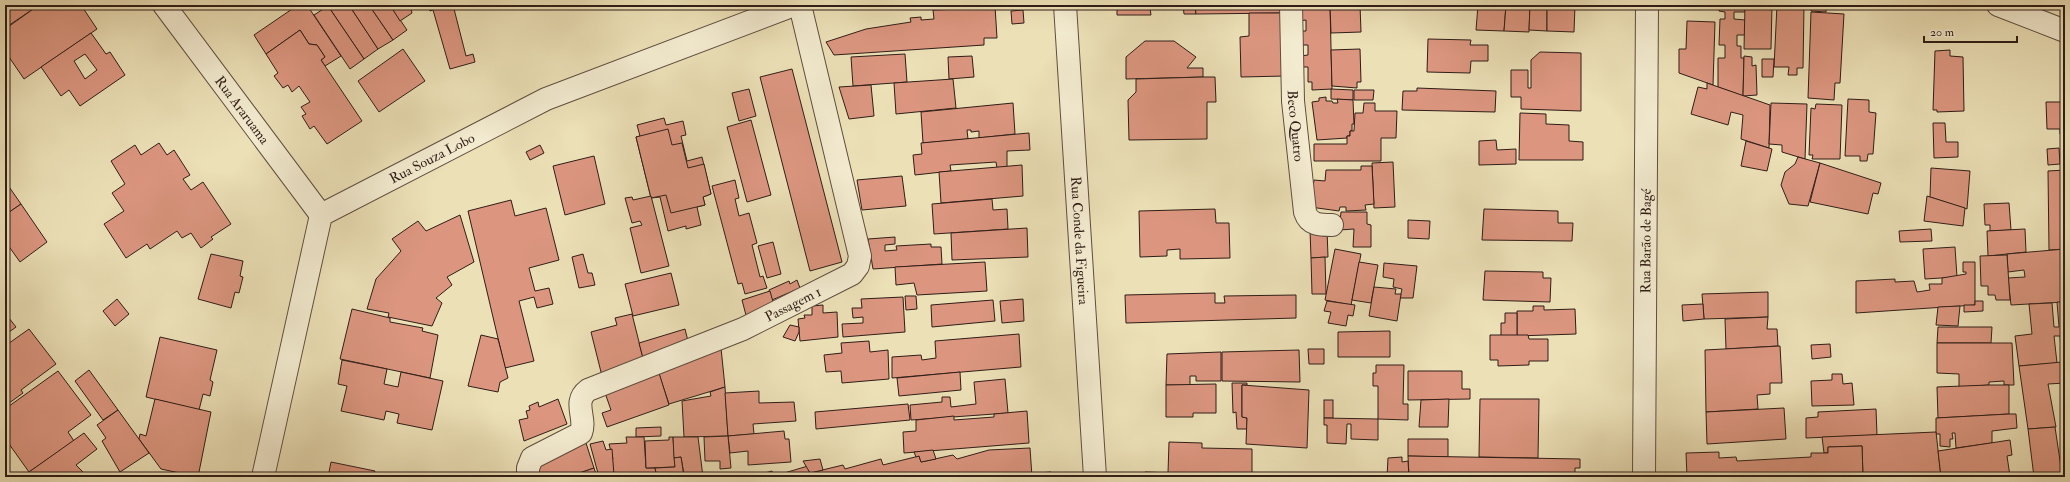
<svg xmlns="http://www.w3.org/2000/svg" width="2070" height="482" viewBox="0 0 2070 482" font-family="'IM FELL Double Pica',serif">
<rect width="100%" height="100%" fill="#ece0b7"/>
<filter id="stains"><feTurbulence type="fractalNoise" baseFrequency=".005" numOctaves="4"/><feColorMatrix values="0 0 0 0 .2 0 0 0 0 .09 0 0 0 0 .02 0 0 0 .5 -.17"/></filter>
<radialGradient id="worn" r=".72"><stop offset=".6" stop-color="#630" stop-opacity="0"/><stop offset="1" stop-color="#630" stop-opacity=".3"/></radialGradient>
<g fill="#dc9680" stroke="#2f1d16" fill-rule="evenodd">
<path d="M5,5H39L5,28Z"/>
<path d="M39,5H81L97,29L24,79L9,57L5,59V29Z"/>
<path d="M298,5H307L341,56L325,66L321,60L325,57L317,45L309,44L300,30L266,54L254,35Z"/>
<path d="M349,5L378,49L364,59L328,6Z"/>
<path d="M349,5H369L393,40L378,49Z"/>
<path d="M369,5H390L407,30L393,40Z"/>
<path d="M390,5H410L412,13L400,21Z"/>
<path d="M428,5H453L466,56L473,54L475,62L450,69L433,10L430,11Z"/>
<path d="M961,5L995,6L997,38H984V45L834,55L826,42L866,29L911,22L910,18L921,17V20L934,19L933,10L961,9Z"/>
<path d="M1117,5H1165V7L1150,8L1151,15H1117Z"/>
<path d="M1183,5H1195L1196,14H1184Z"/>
<path d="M1195,5H1285V13L1196,14Z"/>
<path d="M1305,5H1330L1332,89L1312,90V82H1308V67H1300V56L1308,55V45H1299V31H1306V20L1298,21V7H1305Z"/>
<path d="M1330,5H1360L1361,32L1331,33Z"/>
<path d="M1478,5H1506L1504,31L1476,30Z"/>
<path d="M1506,5H1530L1529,32L1504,31Z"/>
<path d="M1530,5H1547V31L1529,30Z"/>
<path d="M1547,5H1575L1574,32L1547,31Z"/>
<path d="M1719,5H1745V12H1734V19L1745,20V35H1737V46H1741V58H1744L1743,96L1718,87V58H1725V45H1719L1720,19H1725V12L1719,11Z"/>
<path d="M1745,5H1772L1771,49H1744Z"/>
<path d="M1777,5H1804L1803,68H1797V75H1788L1789,67H1774Z"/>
<path d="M1811,5H1826V12L1811,11Z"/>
<path d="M328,6L364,59L350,69L314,15Z"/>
<path d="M1023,10L1024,23L1012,24L1011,11Z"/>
<path d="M1811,12L1844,14L1840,83H1835L1834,100L1808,98Z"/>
<path d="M1249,13H1285L1286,76L1241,77L1240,37L1249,36Z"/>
<path d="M1687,21L1715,22L1713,85L1679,73V49H1686Z"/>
<path d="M300,30L309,44L317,45L325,57L321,60L362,121L327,144L314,126L310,129L302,116L306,114L301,107L310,102L299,86L292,92L288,85L283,88L274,76L278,73L266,54Z"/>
<path d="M91,33L106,54L110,52L125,75L80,106L69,90L61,96L41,67ZM85,54L97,70L85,79L74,61Z"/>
<path d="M1428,39L1471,40L1470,45H1488V61H1471L1470,73L1427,72Z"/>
<path d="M1145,41H1174L1196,57L1187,68H1203V77L1126,79V57Z"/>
<path d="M403,49L425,81L379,112L358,81Z"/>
<path d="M1360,49L1361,82H1357V88L1332,86L1331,50Z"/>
<path d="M1950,50V56L1963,57L1964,111L1937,112V110H1933L1935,51Z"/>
<path d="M1540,52L1581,53V111L1521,109V97H1511V70H1528V88H1531V60Z"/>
<path d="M905,54L907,82L853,86L851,57Z"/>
<path d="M972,56L974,77L949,79L948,57Z"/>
<path d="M1744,56L1752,57V66L1756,65L1757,95L1743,96Z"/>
<path d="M1762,59H1774L1773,77H1762Z"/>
<path d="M792,69L842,262L810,271L760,77Z"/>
<path d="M1203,77H1215L1216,102H1207V139L1129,140L1128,100L1136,92V79Z"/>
<path d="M953,79L956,108L896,114L894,83Z"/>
<path d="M1707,83L1770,105L1769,148L1741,139L1743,115L1731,112L1728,125L1691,114L1698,87L1707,89Z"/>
<path d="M871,85L874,116L849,119L839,87Z"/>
<path d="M1417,88L1496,91L1495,112L1402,110L1403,91H1417Z"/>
<path d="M749,89L756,116L739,121L732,93Z"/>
<path d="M1331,89L1353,90V100L1331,99Z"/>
<path d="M1354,90H1374L1373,100H1354Z"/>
<path d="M1326,97V101H1332L1333,103H1338L1337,99L1353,100L1354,124H1352V131H1350V136H1347V138L1317,140L1312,102L1319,101V98Z"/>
<path d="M1848,99L1869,100V112L1876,113L1873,154H1868L1867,161H1860V156H1845Z"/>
<path d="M2046,102H2065V134H2060V129H2047Z"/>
<path d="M1013,103L1015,134L979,138V131L971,132V130H967L968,139L923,143L921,112Z"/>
<path d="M1364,103H1375V111H1397L1396,138H1381V161H1314V144H1347V136H1350V131H1354L1355,113H1363Z"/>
<path d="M1771,103L1807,104L1805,159L1782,152V145L1769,144Z"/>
<path d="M1816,104L1842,105L1840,159H1812L1813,155H1809L1811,108L1815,109Z"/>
<path d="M1520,113L1546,114V124L1569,125V141L1583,142V160H1519Z"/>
<path d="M664,118L666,125L683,121L686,135L681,136L687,161L702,157L711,194L703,197L705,205L697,207L701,225L686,229V226L668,231L660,197L651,198L636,137L640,136L637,125Z"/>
<path d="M751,120L771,195L747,202L727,127Z"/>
<path d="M1933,123H1945L1946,142H1958V157L1934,158Z"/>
<path d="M668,129L672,145L682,143L688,168L704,164L711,194L703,197L705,205L671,213L666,195L651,198L636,137Z"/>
<path d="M1029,133L1030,150L1007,151V167L997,168L996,162L950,165L951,171L915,175L913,155L922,154L921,143Z"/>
<path d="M1496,140L1497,150L1516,149V164L1479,165V141Z"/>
<path d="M1746,141L1772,149L1767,171L1741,166Z"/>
<path d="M159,143L167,155L174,150L190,175L183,179L191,190L203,182L231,224L211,237L213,239L201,248L191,233L182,238L177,231L150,249L147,244L126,258L104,224L124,211L112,193L125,184L111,161L135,145L141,155Z"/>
<path d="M540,145L544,153L530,160L526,152Z"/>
<path d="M2059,148L2060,164L2048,165L2047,149Z"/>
<path d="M594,156L605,204L565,215L553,166Z"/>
<path d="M1798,157L1820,163L1808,206L1789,204L1781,185L1785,172L1795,164Z"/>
<path d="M1393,162L1395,207L1374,208L1372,163Z"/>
<path d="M1820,163L1881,183L1878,194L1873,193L1868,214L1810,202Z"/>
<path d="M1022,165L1023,196L941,203L939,172Z"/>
<path d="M1361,166H1372L1374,204L1365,205L1366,210L1346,211V207H1340L1339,211L1310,207L1314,180L1325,181L1326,170H1361Z"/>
<path d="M1931,168L1970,171L1967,209L1930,197Z"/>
<path d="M2065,170V249L2049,250L2048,171Z"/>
<path d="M902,176L906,206L862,210L857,180Z"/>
<path d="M735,180L739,198L735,199L739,216L749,213L757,243L752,245L760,277L763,276L767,288L745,294L742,283L738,284L712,186Z"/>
<path d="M5,181L21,204L5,215Z"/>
<path d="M651,196L669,266L641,273L630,228L642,225L640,221L632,223L625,198L632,197L633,200Z"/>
<path d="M1927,196L1965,208L1963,226L1924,221Z"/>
<path d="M992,199L993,210L1007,209L1008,229L934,234L932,204Z"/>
<path d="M511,200L515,216L546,208L559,260L529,268L535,291L549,288L553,304L537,308L534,297L519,301L534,361L505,368L468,211Z"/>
<path d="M2009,203L2011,230L1990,231V225H1985L1984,204Z"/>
<path d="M21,204L47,242L20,262L5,241V215Z"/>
<path d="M1215,209L1216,223H1229L1230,258L1180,259V249L1167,250V256L1140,257L1139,211Z"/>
<path d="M1484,209L1558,211V223H1573L1572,241L1482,240Z"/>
<path d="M1341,212H1367V224L1371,225V247H1353L1354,229L1339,230Z"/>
<path d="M460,215L474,262L447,277L452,285L436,298L442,303L432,326L388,317L389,313L367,309L376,279L401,251L392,239L418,221L426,231Z"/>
<path d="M1408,220L1430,221L1429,239L1408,238Z"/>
<path d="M1027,228L1028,257L952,260L951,233Z"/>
<path d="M1327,229L1328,257L1311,258L1310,230Z"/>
<path d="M1931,229L1932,241L1900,242L1899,231Z"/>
<path d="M2025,229L2026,252L1988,256L1987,231Z"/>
<path d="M895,237V244L885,245V251L897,250L896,246L931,244V247H941L942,264L873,269L868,239Z"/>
<path d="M773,242L781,274L767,278L758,246Z"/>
<path d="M1955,247L1957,277L1925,279L1923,249Z"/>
<path d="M1335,249L1361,254L1351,305L1325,300Z"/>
<path d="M2065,249V302L2011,305L2008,278L2025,277L2024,270L2008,272L2007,254Z"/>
<path d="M211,254L243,261L240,276L243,277L239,293L235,292L231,308L198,299Z"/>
<path d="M583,254L588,273H592L595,285L579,288L572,257Z"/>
<path d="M2007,255L2010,300H1996L1995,295H1988V286H1981L1980,256Z"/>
<path d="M1325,257L1326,294H1312L1311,258Z"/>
<path d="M985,262L987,291L917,295L914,283L896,285L895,267Z"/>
<path d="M1359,262L1378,265L1371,303L1352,300Z"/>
<path d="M1963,262H1975V305L1856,313V281L1895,279V282L1914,281L1917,292L1930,290L1929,284H1942V278L1966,274V272H1963Z"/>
<path d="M1384,263L1417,266L1413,298H1400L1402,289L1393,287L1394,279L1383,277Z"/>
<path d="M1485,271L1543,272V278H1551L1550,302L1483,300Z"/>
<path d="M671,273L679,305L633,316L625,284Z"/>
<path d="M797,280L800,288L772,300L769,290L789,281L790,284Z"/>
<path d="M1374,287L1396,289L1395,294H1401L1397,321L1369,316Z"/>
<path d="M770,291L775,309L747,319L742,300Z"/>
<path d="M1768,292V317L1704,319L1702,294Z"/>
<path d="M1215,293V303H1225L1224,296L1296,295V318L1126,323L1125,295Z"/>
<path d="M905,296H916L917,309L906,310Z"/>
<path d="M903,297L905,332L843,337L842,324L863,323V317L853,318L852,308H862L861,299Z"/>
<path d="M117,299L129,314L115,326L103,311Z"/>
<path d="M1023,299L1024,321L1002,323L1000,301Z"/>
<path d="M993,300L995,321L932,327L931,305Z"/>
<path d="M1327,301L1355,305L1353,316L1348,315L1346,326L1328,323L1331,312L1324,311Z"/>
<path d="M1975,301H1983V311L1964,312V305H1975Z"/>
<path d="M2057,302H2065V362H2062L2060,336H2054L2057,363L2019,366L2015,336L2032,334L2029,304L2052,303L2054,327H2059Z"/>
<path d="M1703,304L1704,319L1683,321L1682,305Z"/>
<path d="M823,305V313L837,312L838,337L800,341L798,319L805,318L804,315H812V306Z"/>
<path d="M1533,306H1544V310L1575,309L1576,334L1517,336V311H1533Z"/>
<path d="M1960,306L1958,326L1936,325L1938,307Z"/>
<path d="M352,309L390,318V322L423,328L422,331L438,335L430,378L340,359Z"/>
<path d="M5,313L16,327L5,335Z"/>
<path d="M1505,313H1517V336H1501V323H1505Z"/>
<path d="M632,314L643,358L602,376L591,332L617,325L615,318Z"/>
<path d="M1768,317L1767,329H1777L1778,346L1726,349L1725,319Z"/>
<path d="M790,325L799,327V332L795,341L783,337Z"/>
<path d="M1938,327H1992L1991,343H1937Z"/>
<path d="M29,329L56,364L21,390L23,393L5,406V346Z"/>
<path d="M685,329L688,341L643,358L639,343Z"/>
<path d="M1390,331V357H1338V332Z"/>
<path d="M1019,334L1021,367L892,378V357L921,355L922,360L936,358L935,341Z"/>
<path d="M481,335L498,339L508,378L500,382L498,392L468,386Z"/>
<path d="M1490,335H1528L1529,339H1548V361H1529V365L1498,366V360H1490Z"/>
<path d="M160,337L217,350L210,380L213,382L210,396L203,394L199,410L146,397Z"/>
<path d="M869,341L870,352L888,350L889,379L842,383L841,371L826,372L824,355L842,353L841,343Z"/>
<path d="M1937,343H2012L2014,385H2004V381L1989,382V385L1959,387V374L1937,373Z"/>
<path d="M1830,344L1831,357L1812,359L1811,345Z"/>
<path d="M1780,346L1782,383H1770V394L1757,395L1758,409L1706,412L1705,350Z"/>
<path d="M721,348L725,387L669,404L657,368Z"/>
<path d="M1308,349H1324V364H1309Z"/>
<path d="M1299,350L1300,382L1222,381V352Z"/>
<path d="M1221,352V381H1196V376H1190V385H1166L1167,354Z"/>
<path d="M342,360L387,369L384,384L398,387L401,372L443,381L432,430L397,423L399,414L386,411L384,420L341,411L347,386L338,384Z"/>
<path d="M2062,362H2065V383L2048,384L2056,427L2028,429L2019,366Z"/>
<path d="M1376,365H1404L1403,404H1408V420L1378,419V386H1373V373H1376Z"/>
<path d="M89,370L118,410L103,420L75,381Z"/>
<path d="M58,371L91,415L68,432L74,441L29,472L9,444L7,445L5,443V409Z"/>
<path d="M1408,371H1462V389H1470V399L1408,400Z"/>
<path d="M960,372L961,390L899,396L897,378Z"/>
<path d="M659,373L669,405L607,427L602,413L611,410L604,390Z"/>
<path d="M1832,374H1842L1843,384L1852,383L1854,405L1812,406L1811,381L1832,380Z"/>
<path d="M1005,379L1008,413L911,420L910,405L942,402V397H950L951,407L976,404L974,382Z"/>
<path d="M1232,383H1247V385H1242V417L1247,418V429H1237L1236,412L1233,413Z"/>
<path d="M1216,384V413H1193V417H1166V385Z"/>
<path d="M1242,385L1309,390L1307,448L1246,444L1247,418L1242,417Z"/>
<path d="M1989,385H2009V414L1938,418L1937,387Z"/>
<path d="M725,387L728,436L684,437L682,401L711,396L710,392Z"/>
<path d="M759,391V403L794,402L796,421L753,424L754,434L728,436L725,393Z"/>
<path d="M155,399L211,412L198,477L161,469L139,439L140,434L146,436Z"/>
<path d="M558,399L567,424L524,441L519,420L528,418L526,411L530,410L529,406L538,402L539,407Z"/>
<path d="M1449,399L1448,427H1419L1421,400Z"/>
<path d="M1480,399H1539L1538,458L1479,457Z"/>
<rect x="1324" y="400" width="9" height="18"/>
<path d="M908,404L910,420L816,429L815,412Z"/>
<path d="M1784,408L1786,439L1707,444L1706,412Z"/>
<path d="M1876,409L1877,435L1806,438V418L1818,417V412Z"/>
<path d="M118,410L149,453L120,472L102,441L106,438L97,425Z"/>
<path d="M1027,411L1029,443L904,453L903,432L916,431V420L954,416V420L994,417V414Z"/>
<path d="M2009,414H2016L2017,428L1992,431V443L1956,448L1955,433H1952L1953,439H1950V447L1940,446V434H1936V418Z"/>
<path d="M1324,418L1378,419V440L1351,439V424H1347L1346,444L1327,443V425H1324Z"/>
<path d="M661,427V436L636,437V428Z"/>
<path d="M2055,427L2062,474L2057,475V477H2034L2028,429Z"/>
<path d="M784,431L785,439H789L791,462L748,465V451L730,453L728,436Z"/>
<path d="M1936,432L1941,477H1863L1862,446L1828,447V453H1824L1822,437Z"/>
<path d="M84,433L97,449L76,465L88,477H32L29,472Z"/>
<path d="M728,436L731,468L720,469V461H705L704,437Z"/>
<path d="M626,437H644L646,468H655L656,473L614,477L611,459H613L609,444L627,443Z"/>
<path d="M669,437H673L675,467L646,468L645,441L669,440Z"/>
<path d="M673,437H698L703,477H689L688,473L684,474L681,457L674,458Z"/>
<path d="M1408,439H1448V457L1408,456Z"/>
<path d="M2010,440L2012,455L2007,456L2010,476L1941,477L1938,451Z"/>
<path d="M603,441L606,450L612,449L614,475H612V477H599L590,444Z"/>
<path d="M1169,442L1202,443V448L1252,449V476L1168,473Z"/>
<path d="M586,443L594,468L568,477H539L533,461Z"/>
<path d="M1862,446L1863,477H1687L1686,453L1719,452V458L1736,457L1737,461L1811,457V453H1828V447Z"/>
<path d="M1030,448L1032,477H750L772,471L774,476L808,466L810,473L843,465L845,469L881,459L883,465L919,456L921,462L953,455L957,459L989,450Z"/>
<path d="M933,450L936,459L921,462L919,456L916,457L914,452Z"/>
<path d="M1408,456L1580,459V468H1575V477H1409Z"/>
<path d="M681,457L684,477H657L655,468L675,467L674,458Z"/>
<path d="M1402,457V462L1408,461L1409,477H1387L1388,458Z"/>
<path d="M820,459L823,470L810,473L803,461Z"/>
<path d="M331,462L375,471L373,477H328Z"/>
<path d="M594,468L597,477H568Z"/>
<path d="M1051,472V477H1038V473Z"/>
<path d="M1145,472L1226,475V477H1144Z"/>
<path d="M1327,474L1364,475L1363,477H1327Z"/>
</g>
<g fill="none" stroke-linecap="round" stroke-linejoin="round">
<g stroke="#5e4e3e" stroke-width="24">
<g id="minor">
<path id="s1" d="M164,5L321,215"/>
<path id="s2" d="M1065,5L1095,477"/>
<path id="s3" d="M1291,5L1293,101L1305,212C1309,225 1320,225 1332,225"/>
<path d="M1998,5L2065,31"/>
<path id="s4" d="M263,477L321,215L546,99L794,5"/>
<path id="s5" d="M528,477V468L532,458L581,433C587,418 572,402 588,390L743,329L852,274L858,266L860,256L800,5"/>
<path id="s6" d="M1644,477L1647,5"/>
</g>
</g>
<use href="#minor" stroke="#f3ebd0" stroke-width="22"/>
</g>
<g text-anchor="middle" stroke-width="4" stroke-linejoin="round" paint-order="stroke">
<g font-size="14" fill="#2f1d16" stroke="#f3ebd0">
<text dy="5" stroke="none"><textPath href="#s1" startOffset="131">Rua Araruama</textPath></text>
<text dy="5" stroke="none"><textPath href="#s3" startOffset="121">Beco Quatro</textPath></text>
<text dy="5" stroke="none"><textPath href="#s4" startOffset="393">Rua Souza Lobo</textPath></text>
<text dy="5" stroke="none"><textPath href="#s2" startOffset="236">Rua Conde da Figueira</textPath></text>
<text dy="5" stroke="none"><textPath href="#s6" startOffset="236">Rua Barão de Bagé</textPath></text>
<text dy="5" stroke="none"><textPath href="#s5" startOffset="343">Passagem 1</textPath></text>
</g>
</g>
<rect width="2070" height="482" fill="none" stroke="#ece0b7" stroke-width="20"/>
<rect x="6" y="6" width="2058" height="470" fill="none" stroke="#2f1d16" stroke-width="2"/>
<rect x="10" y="10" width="2050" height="462" fill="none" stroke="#2f1d16"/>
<path d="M1924 36v6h93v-6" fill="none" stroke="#2f1d16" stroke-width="2"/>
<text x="1930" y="36" font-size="12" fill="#2f1d16" stroke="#f3ebd0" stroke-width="3" paint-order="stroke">20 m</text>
<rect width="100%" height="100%" filter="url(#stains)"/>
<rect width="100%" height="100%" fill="url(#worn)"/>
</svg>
